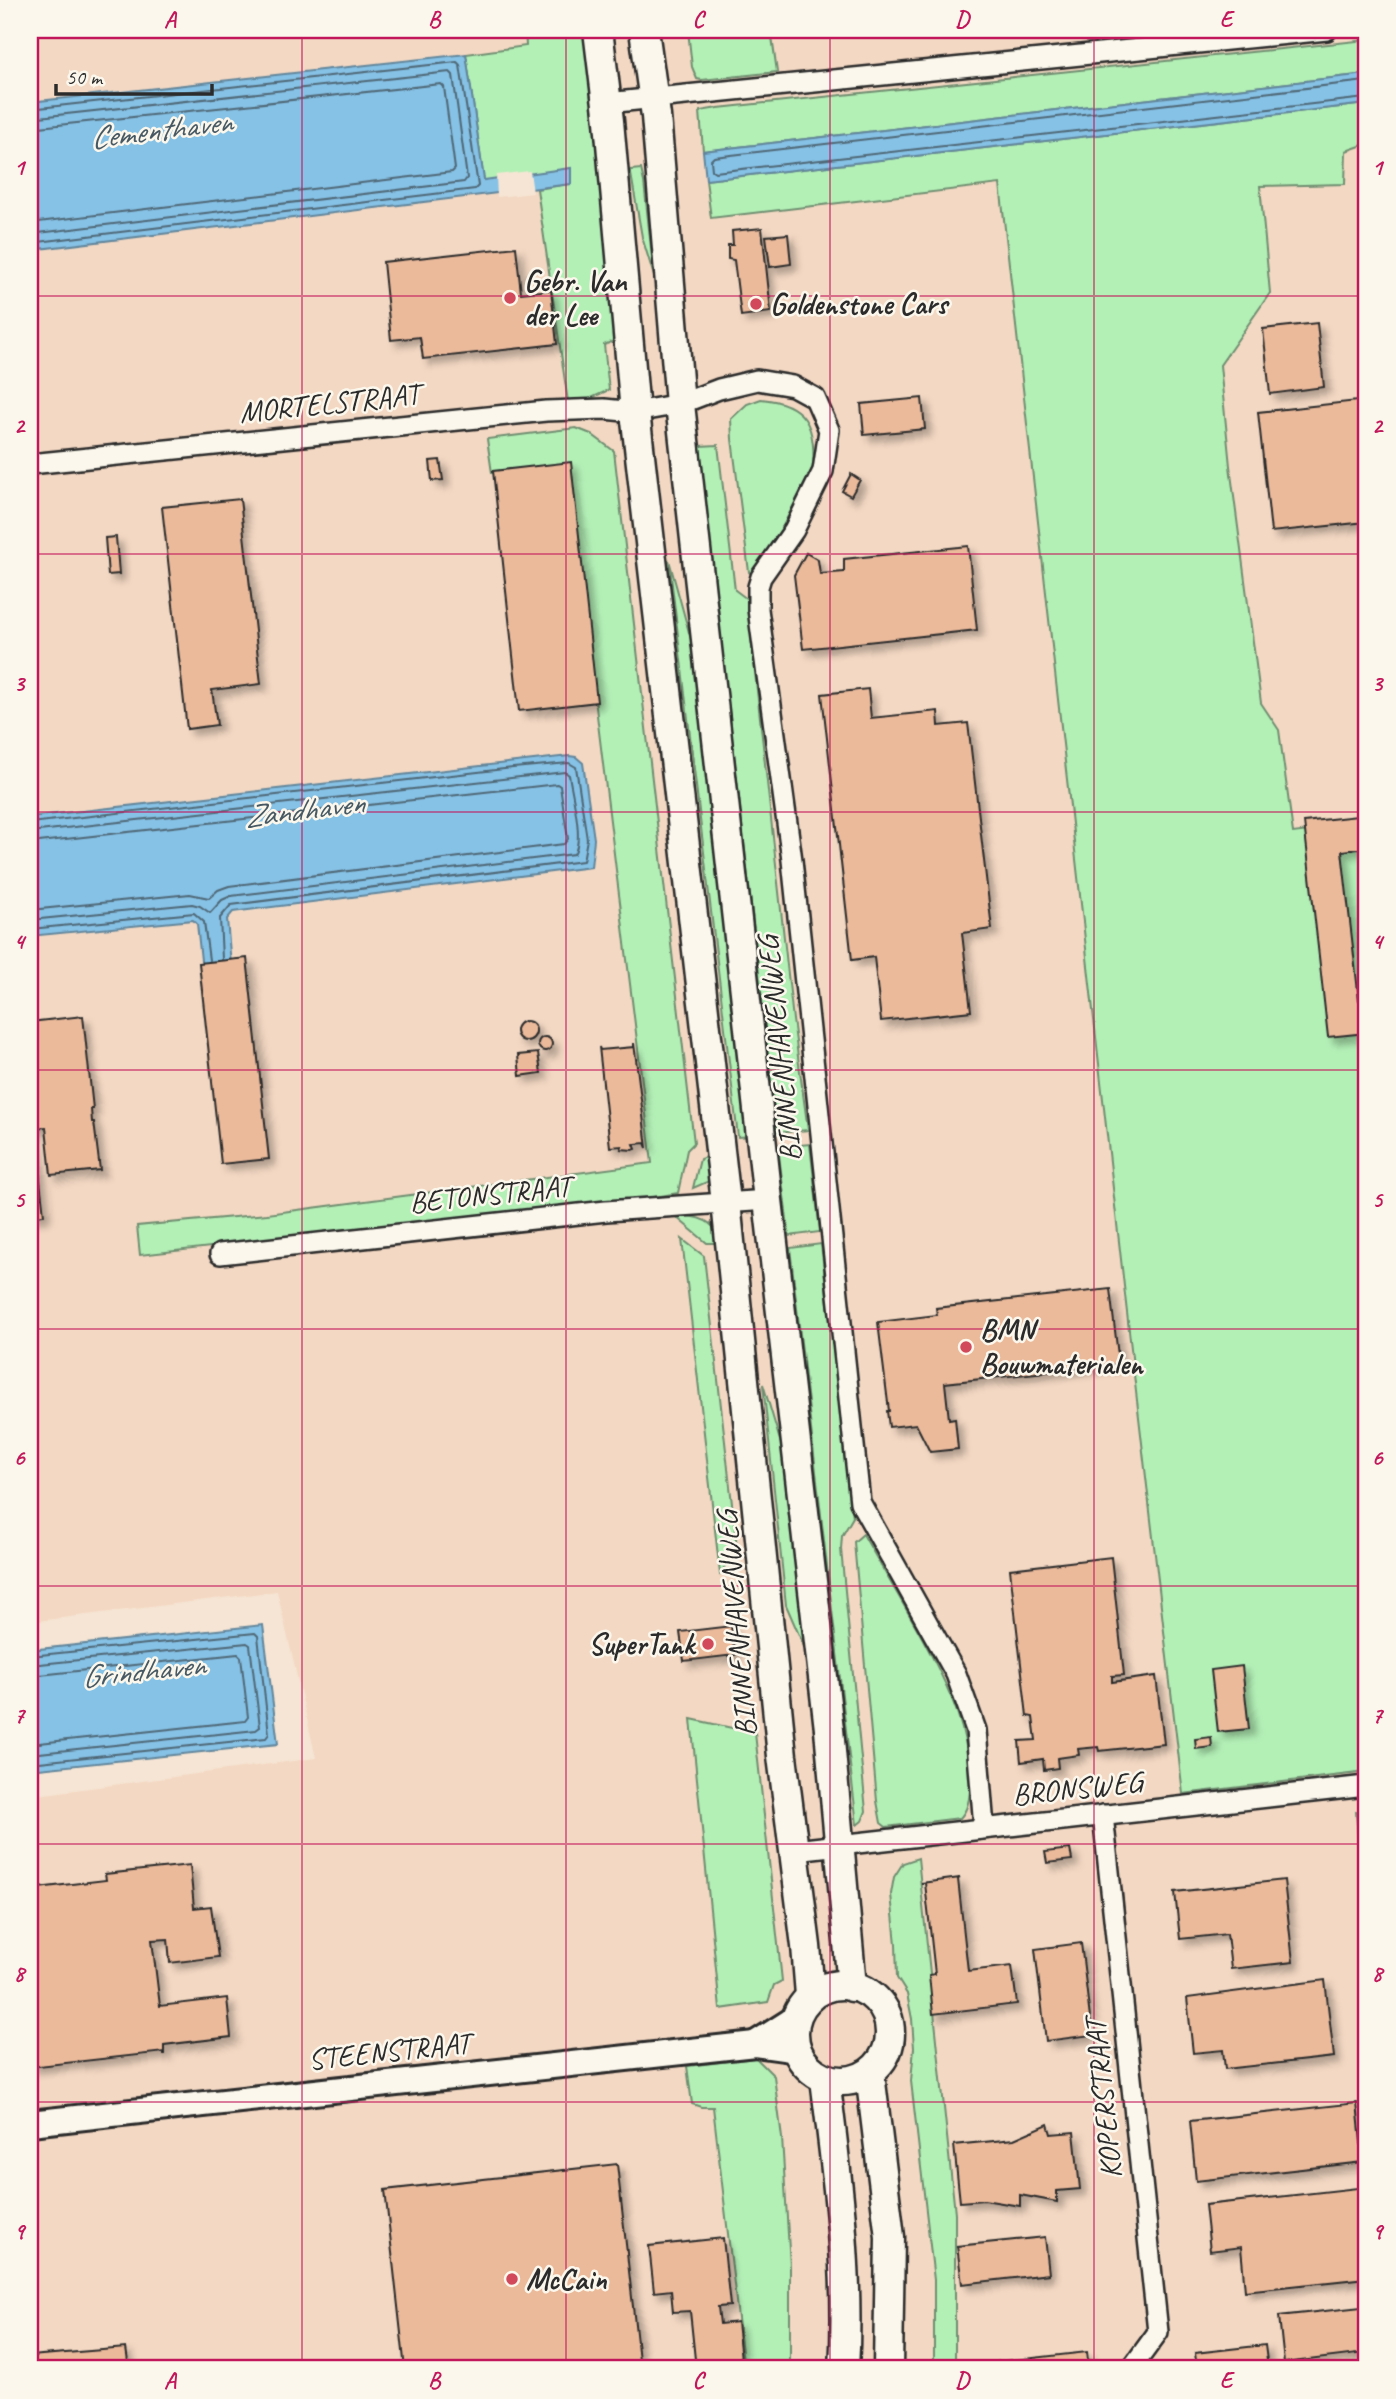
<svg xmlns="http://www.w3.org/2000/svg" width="1396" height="2399" viewBox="0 0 1396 2399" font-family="Caveat,sans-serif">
<defs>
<filter id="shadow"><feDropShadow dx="6" dy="6" stdDeviation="3.5" flood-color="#0004"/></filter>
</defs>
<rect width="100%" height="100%" fill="#f6e5d4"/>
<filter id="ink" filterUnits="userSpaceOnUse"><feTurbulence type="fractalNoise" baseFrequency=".0143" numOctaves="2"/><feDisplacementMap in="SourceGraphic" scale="14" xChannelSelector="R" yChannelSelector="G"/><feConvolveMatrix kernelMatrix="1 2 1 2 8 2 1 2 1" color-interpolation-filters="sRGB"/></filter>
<g filter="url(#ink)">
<path fill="#f3d8c3" d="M30,30H1366V2369H30V1796L316,1758L277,1591L30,1622V936L214,916L591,867L30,831Z"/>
<g fill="#b3f0b6" stroke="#6f8e70" stroke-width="2">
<path d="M525,30H586L619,339L604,345L609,390L587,400L568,402L537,189L570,184L571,169L484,181L466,54L526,46Z"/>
<path d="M688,30H771L777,72L702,80L697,79L692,67Z"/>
<path d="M1366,40V74L703,151L700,111L718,108Z"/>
<path d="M1366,104V144L1346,151L1345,184L1260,186L1270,293L1220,365L1230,466L1261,703L1279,730L1293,833L1366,824V1772L1183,1794L1133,1366L1000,184L711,218L706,180Z"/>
<path d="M641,169L644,182L654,276L642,237L631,174V170Z"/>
<path d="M761,399C805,403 816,425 813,467L756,579L749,572L732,439L731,419L747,404Z"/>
<path d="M576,428L591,434L614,451L694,1143L687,1150L678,1193L649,1198L140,1255L137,1226L267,1214L652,1163L596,707L568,465L492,473L487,439Z"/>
<path d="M718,445L735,590L747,599L793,1020L808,1130L777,1133L699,446Z"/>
<path d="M669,560L703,683L754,1136L738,1137Z"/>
<path d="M810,1144L820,1232L789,1236L778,1147Z"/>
<path d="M711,1155L714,1179L693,1188L700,1159Z"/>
<path d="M684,1216C702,1217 718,1223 720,1243H707L676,1217Z"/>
<path d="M682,1239L704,1256L737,1548L720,1574Z"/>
<path d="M821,1244L853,1517L842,1536L841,1549L866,1811L862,1821L857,1825L790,1248Z"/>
<path d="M763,1384L790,1474L806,1651L786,1605Z"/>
<path d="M863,1534C893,1588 928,1642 952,1699C963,1725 982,1796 960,1818L886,1827L881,1823L877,1801L854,1542Z"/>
<path d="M691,1719L755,1733L782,1981L774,1985L768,2002L720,2009Z"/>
<path d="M1366,1811V1942L1356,1812Z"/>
<path d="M918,1858L955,2213V2369H934V2280L911,2081L914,2048L912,2019L907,1994L897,1978L896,1944L891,1894L894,1877L903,1863Z"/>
<path d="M756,2058L774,2076L782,2138L790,2266V2369H744L713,2107H701L692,2104L687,2066Z"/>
</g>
<g fill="#86c2e6" stroke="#62869b" stroke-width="2">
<path d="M466,54L484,180L571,168V184L30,250V102Z"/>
<path d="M1366,74V104L706,180L703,151Z"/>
<path d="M569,756L576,757L583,763L594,839L591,867L233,912L227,919L231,965L202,969L197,924L193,920L30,936V817Z"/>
<path d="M263,1625L278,1744L30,1770V1650Z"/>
</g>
<path fill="#f6e5d4" d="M530,171L533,193L497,197L496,175Z"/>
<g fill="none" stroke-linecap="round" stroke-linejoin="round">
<g stroke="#4f6776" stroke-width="2">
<path d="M1366,81L714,157L711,160L712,170L715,172L1366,98"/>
<path d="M30,109L457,62L460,65L478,186L475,189L30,243"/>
<path d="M30,118L450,72L453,75L467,178L464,182L30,234"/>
<path d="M30,128L441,84L444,87L455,169L452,172L30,223"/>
<path d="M30,823L513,768L569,763L576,767L587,839L583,861L231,905L220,918L222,959"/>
<path d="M30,832L565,772L569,775C572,794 584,839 574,854L231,896L222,900L210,913L200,906L192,904L30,920"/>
<path d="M30,843L557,784L560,786L568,839L564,844L229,886L218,890L209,898L190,894L30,910"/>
<path d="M30,929L194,913L204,922L209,960"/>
<path d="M30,1656L255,1633L258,1636L269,1734L266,1738L30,1763"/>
<path d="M30,1665L247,1643L250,1645L260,1727L256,1730L30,1754"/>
<path d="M30,1676L238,1654L241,1657L248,1717L245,1721L30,1744"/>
</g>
</g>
<g fill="#ebba9b" stroke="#2b2b2b" stroke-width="2" filter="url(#shadow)">
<path d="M762,228L771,312L741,316L734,260L728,259V245H733L732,231Z"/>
<path d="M788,234L791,264L770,267L766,236Z"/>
<path d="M516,247L521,293L551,290L557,344L423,359L420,337L391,340L383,262Z"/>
<path d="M1317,323L1324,387L1270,394L1263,329Z"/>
<path d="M922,398L925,429L864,435L861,404Z"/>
<path d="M1366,400V522L1271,532L1258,412Z"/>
<path d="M440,460L443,480L432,481L430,461Z"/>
<path d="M571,462L597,702L519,711L493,471Z"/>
<path d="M851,474L860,480L851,496L842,491Z"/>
<path d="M240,499L261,684L212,690L217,725L187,729L162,507Z"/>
<path d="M116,537L119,574L108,575L105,538Z"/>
<path d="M968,546L977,630L803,649L794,575L806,553L818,560L820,574L844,572V559Z"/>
<path d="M868,689L871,718L938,711L939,726L968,723L992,929L962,933L971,1011L881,1021L874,957L852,960L822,694Z"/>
<path d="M1366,815V848L1342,851L1359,1000L1366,999V1033L1328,1037L1304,822Z"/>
<path d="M247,958L269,1159L221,1164L199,963Z"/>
<path d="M83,1016L93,1109H91L92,1122H94L100,1170L51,1175L46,1127L34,1128L44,1215L30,1217V1022Z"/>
<circle cx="526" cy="1031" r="10"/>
<circle cx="545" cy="1044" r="7"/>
<path d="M634,1043L647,1148L645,1143L634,1144L636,1149L633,1150L621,1149L622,1146L610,1147L599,1047L600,1050L634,1047Z"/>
<path d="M538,1053L541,1073L520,1076L518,1055Z"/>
<path d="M1110,1289L1119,1364L945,1383L949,1419L955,1418L958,1449L930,1452L916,1424L889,1427L887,1411H889L878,1322L937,1315L936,1308Z"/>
<path d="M1111,1557L1124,1675L1112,1676V1682L1156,1676L1164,1744L1099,1751L1098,1747L1078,1749L1079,1755L1057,1758L1058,1768L1044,1770L1043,1759L1021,1762L1019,1741L1036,1740L1033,1717L1027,1716L1010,1569Z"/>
<path d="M731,1626L735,1655L684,1661L680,1632Z"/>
<path d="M1242,1666L1249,1729L1218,1732L1211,1670Z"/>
<path d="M1211,1737L1212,1747L1196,1749L1195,1739Z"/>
<path d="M1070,1849L1072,1860L1047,1863L1045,1852Z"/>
<path d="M190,1865L194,1908L211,1906L218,1957L170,1963L168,1939L152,1940L160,2006L227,1998L231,2037L164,2045V2055V2052L30,2067V1889L106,1880L105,1874Z"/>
<path d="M960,1878L958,1879L968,1971L1012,1966L1017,2004L933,2014L929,1975L935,1974L925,1883H921Z"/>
<path d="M1284,1880L1293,1962L1231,1969L1227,1934L1180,1939L1175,1892Z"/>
<path d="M1081,1943L1092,2035L1046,2041L1035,1949Z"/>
<path d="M1325,1980L1334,2057L1225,2069L1223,2050L1193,2053L1187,1998Z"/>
<path d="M1357,2103L1363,2162L1196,2181L1190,2121Z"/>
<path d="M1048,2124L1051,2134L1074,2132L1080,2189L1057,2191V2202L1020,2195V2206L984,2200L960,2202L954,2145L1014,2139Z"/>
<path d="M617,2164L640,2369H405L385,2190Z"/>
<path d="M1366,2187V2278L1245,2291L1241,2247L1210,2251L1205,2205Z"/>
<path d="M1045,2237L1049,2274L962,2284L957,2246Z"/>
<path d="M723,2238L730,2306L718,2307L720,2324L737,2322L742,2369H696L690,2311L673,2312L671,2290L654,2292L649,2246Z"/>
<path d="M1361,2307L1366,2353L1284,2363L1279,2316Z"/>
<path d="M1265,2345L1268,2369H1197L1195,2353Z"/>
<path d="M126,2348L129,2369H30V2356Z"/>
<path d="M1087,2352L1089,2369H952V2367Z"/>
</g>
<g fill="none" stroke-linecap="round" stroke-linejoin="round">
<g stroke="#2b2b2b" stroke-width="24">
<g id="minor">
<path d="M607,103L1327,30"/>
<path d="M30,464L546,411L604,409L635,412L680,404L719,389L757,380L793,386L815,398L829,430L823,471L794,530L761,577L758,587V609L792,860L860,1502L956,1674L976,1730L984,1827"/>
<path d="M220,1254L606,1211L768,1200"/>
<path d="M1103,1815L1158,2332L1131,2369"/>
<path d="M795,1850L1366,1786"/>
</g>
</g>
<g stroke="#2b2b2b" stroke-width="30">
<g id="tertiary">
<path d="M755,2044L796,2018"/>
<path d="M30,2123L755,2044L798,2050"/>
</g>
</g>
<g stroke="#2b2b2b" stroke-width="33">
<g id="secondary">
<path d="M598,30L609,121L635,412L726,1202L782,1756L806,1946L810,1995"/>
<path d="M644,30L656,116L680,404L768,1200L829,1729L852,1987"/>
<circle cx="842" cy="2033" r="48"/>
<path d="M870,2074L890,2237L888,2369"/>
<path d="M825,2079C837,2174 850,2273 844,2369"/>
</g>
</g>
<use href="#minor" stroke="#fbf7ec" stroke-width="19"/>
<use href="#tertiary" stroke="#fbf7ec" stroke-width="24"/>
<use href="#secondary" stroke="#fbf7ec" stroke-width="28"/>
</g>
</g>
<path fill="none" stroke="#c2185b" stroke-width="2" stroke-opacity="0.55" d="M302,30V2369M566,30V2369M830,30V2369M1094,30V2369M30,296H1366M30,554H1366M30,812H1366M30,1070H1366M30,1329H1366M30,1586H1366M30,1844H1366M30,2102H1366"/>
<g fill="#d1495b" stroke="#fbf7ec" stroke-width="2.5">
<circle cx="510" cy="298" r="7"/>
<circle cx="756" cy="304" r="7"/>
<circle cx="966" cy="1347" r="7"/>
<circle cx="708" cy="1644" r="7"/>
<circle cx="512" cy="2279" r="7"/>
</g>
<g text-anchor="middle" stroke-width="5" stroke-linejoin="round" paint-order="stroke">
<g font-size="30" font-weight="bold" fill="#2b2b2b" stroke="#fbf7ec" text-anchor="start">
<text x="524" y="291">Gebr. Van<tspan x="524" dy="34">der Lee</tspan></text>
<text x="770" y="314">Goldenstone Cars</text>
<text x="980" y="1340">BMN<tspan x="980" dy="34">Bouwmaterialen</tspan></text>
<text x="694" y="1654" text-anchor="end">SuperTank</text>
<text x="526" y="2289">McCain</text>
</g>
<g font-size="30" fill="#2b2b2b" stroke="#fbf7ec">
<text transform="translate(329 403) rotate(-6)" y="10">MORTELSTRAAT</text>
<text transform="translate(779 1049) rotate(-96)" y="10">BINNENHAVENWEG</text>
<text transform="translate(490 1194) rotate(-6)" y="10">BETONSTRAAT</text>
<text transform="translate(736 1624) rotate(-95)" y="10">BINNENHAVENWEG</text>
<text transform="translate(1077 1788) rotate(-6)" y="10">BRONSWEG</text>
<text transform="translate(389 2051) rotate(-6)" y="10">STEENSTRAAT</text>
<text transform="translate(1103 2099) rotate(-96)" y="10">KOPERSTRAAT</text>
</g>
<g font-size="32" font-style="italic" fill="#465863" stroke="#fbf7ec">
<text transform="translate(161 129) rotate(-7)" y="11">Cementhaven</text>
<text transform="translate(304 809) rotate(-7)" y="11">Zandhaven</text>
<text transform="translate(143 1670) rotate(-6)" y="11">Grindhaven</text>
</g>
</g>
<rect width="1396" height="2399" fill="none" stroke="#fbf7ec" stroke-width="77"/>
<path d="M56 84v10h156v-10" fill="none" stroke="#2b2b2b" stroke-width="3.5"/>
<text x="66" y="84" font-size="21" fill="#2b2b2b" stroke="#fbf7ec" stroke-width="5" paint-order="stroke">50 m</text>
<rect x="38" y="38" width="1320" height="2322" fill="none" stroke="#c2185b" stroke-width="2.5"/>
<g font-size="23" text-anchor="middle" font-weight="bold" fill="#c2185b">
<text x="170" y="27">A</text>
<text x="434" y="27">B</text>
<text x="698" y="27">C</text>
<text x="962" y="27">D</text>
<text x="1226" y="27">E</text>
<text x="19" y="175">1</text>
<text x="1377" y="175">1</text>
<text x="19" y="433">2</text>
<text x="1377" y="433">2</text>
<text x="19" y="691">3</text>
<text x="1377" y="691">3</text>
<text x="19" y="949">4</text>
<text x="1377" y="949">4</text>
<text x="19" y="1207">5</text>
<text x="1377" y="1207">5</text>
<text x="19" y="1465">6</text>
<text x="1377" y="1465">6</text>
<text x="19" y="1723">7</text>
<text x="1377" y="1723">7</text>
<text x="19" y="1981">8</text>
<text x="1377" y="1981">8</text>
<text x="19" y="2239">9</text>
<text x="1377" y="2239">9</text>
<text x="170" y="2388">A</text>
<text x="434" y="2388">B</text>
<text x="698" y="2388">C</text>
<text x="962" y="2388">D</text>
<text x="1226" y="2388">E</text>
</g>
</svg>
